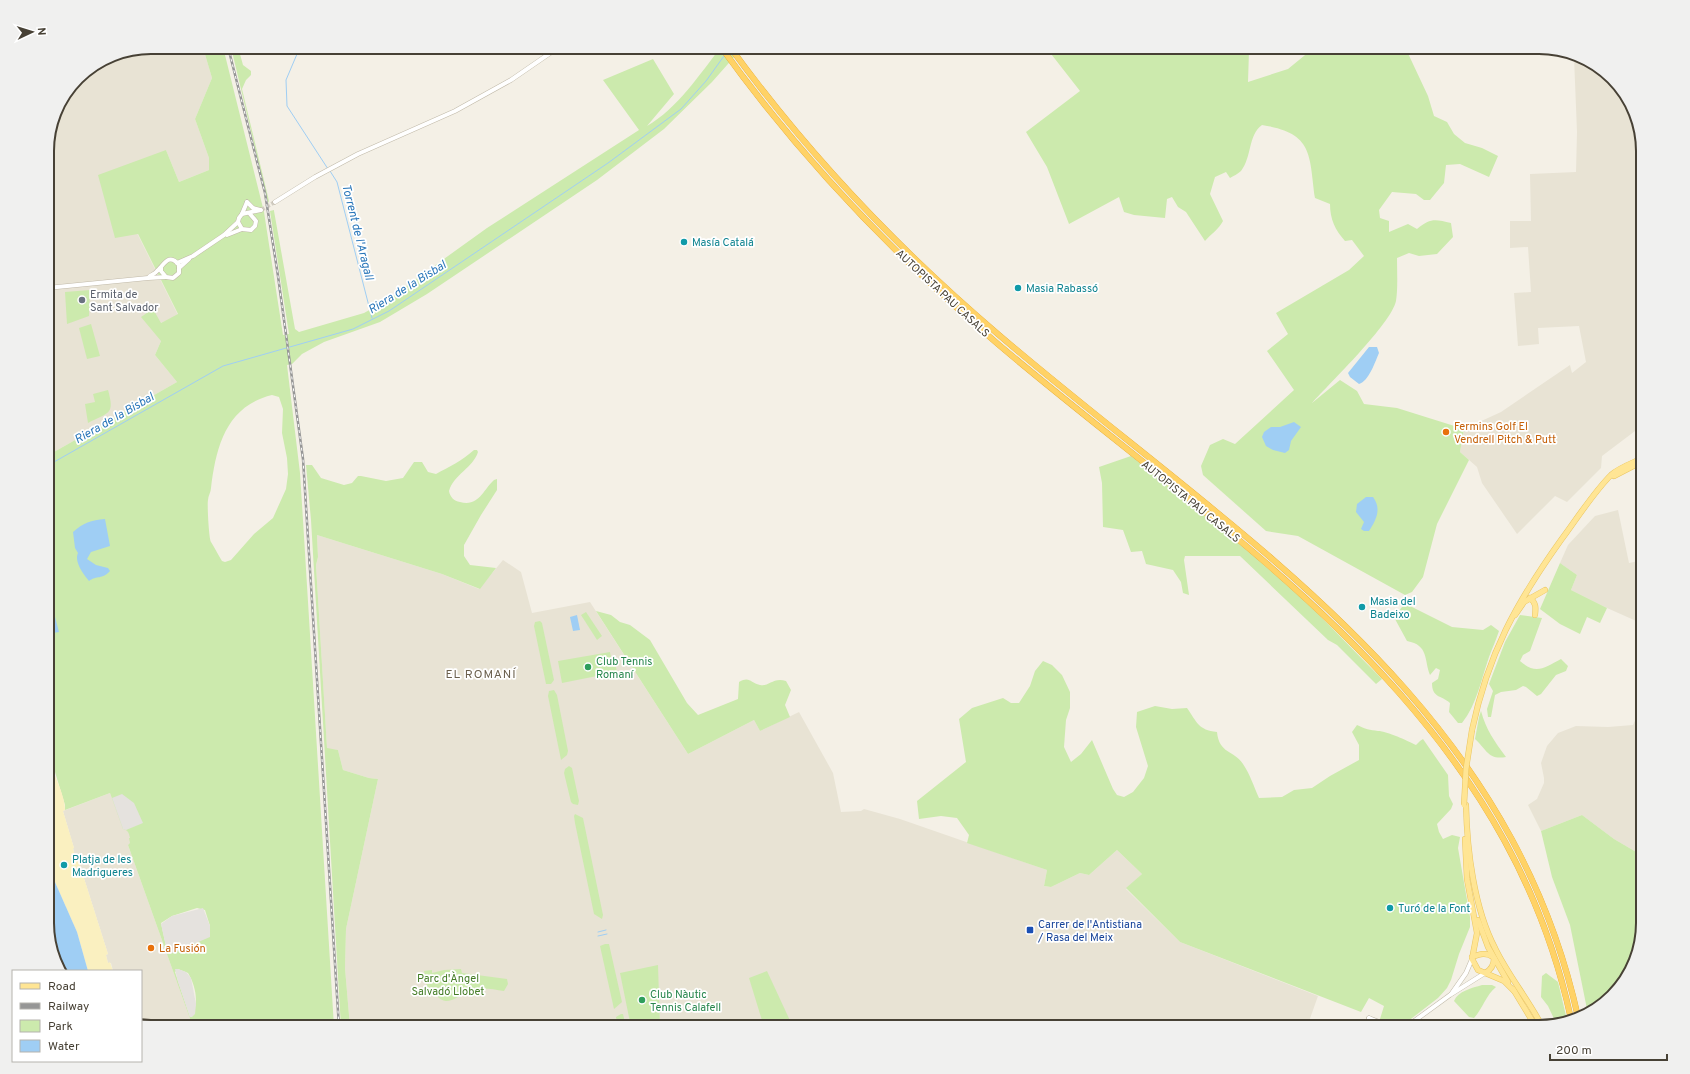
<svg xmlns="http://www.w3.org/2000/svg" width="1690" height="1074" viewBox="0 0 1690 1074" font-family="Overpass,sans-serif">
<rect width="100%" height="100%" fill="#f4f0e6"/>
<g fill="#e8e3d4">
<path d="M151,47H220L221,48L204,51L212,78L195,119L209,158V170L179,182L166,150L137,233L178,315L161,323V341L155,355L177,382L47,456V144L55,111L78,77L111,55Z"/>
<path d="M1574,57L1597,64L1629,99L1643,150V425L1602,456L1601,468L1567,502L1555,496L1517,534L1482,483L1477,467L1460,452L1464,429L1501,412L1570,365L1572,373L1586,362L1579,326L1538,328L1539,344L1518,346L1514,293L1531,292L1528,247L1510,248V221H1531L1530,174L1576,172L1577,132Z"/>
<path d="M1618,510L1629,563L1643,560V624L1607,608L1571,590L1577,575L1560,563L1568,545L1595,516Z"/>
<path d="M317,535L442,574L479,589L503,560L521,572L532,613L590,602L688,754L754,720L760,731L799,712L833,773L841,812L861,811L864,809L900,819L1047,870L1044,886L1051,887L1080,873L1089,875L1117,850L1142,874L1126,889L1180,942L1318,996L1307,1027H350L345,968L346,929L378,779L369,778L343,770L338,750L327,749L316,565L318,557Z"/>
<path d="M1643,703V856L1614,839L1582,815L1541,831L1528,805L1537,799L1544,783V778L1541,763L1547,746L1558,733L1576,726L1608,727L1633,725Z"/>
<path d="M110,793L123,828L128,831L130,835V844L128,845L193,1027H151L141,1024V971H113L111,963H108L106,955L108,954L77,856H75L73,848H74L63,811Z"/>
</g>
<g fill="#cceaad" fill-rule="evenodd">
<path d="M220,47H223L264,212L283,335L289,334L270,211L274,210V211L295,329L299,332L364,313L384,302L487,228L639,130L603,80L653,59L674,94L647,126C678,108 699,75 721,47H743L712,82L664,129L597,180L427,294L380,322L324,342L302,354L292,364L287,365L300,473L303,520L334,1027H193L128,845L130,843L129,838H130C129,833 128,830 123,829L110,793L65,810V805L55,772L47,758V532L52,530L47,509V456L177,382L155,355L161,341L141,317L153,309L161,323L178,314L138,234L115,238L98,175L166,150L179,182L209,170V158L195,119L212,78L204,51L221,48ZM272,395L279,397L283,409L282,433L287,458L288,474L286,489L273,518L254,534L231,560L225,562L222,561C218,555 215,548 211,542C209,539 207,505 208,500C208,496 211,492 211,488C216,447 226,406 272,395ZM197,908L205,910L210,926V936L177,951H167L161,923L172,916ZM178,969L188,973C196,986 200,1006 190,1017L175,972Z"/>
<path d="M231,47H238L243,65L251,71V75L246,80L242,89L269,201L268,203Z"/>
<path d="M1049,47H1257V52L1249,51L1248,82L1288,69L1310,51L1312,47H1405L1428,96L1434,116L1447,122L1454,134L1465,143L1482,148L1498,156L1489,177L1460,164L1446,165L1444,183L1430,200H1424L1416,194L1392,192L1379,210L1380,218L1389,221V232L1408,224L1417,229C1430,218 1435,219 1451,223L1453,237L1437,254L1419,256L1409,253L1397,258C1397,272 1398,288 1396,301C1391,324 1330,383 1312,403L1340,380L1357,391L1364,404L1397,408L1464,429L1460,452L1469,460L1437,524L1423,577L1412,592L1405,595L1298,536L1266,531L1203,475L1201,466L1210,445L1223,439L1235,444L1294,390L1267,351L1288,334L1276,313L1349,270L1364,256L1352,240L1345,241C1335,230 1330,219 1330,204L1315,198C1309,155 1314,133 1262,125C1248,135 1252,157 1241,171C1238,174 1233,176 1230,178L1226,172L1215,177L1210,194L1223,221C1219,229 1211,234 1205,241L1186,212L1178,207L1172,197L1167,199L1165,218L1134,215L1124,212L1119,197L1069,224L1047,167L1026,132L1080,91L1048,50Z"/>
<path d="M90,290L89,316L67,324L65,292Z"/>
<path d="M91,324L100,356L87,359L79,328Z"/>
<path d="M108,390C115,415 109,412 88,423L85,404L95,402L93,394Z"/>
<path d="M474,450H477L478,452C473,468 454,474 449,491C450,497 454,501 460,502C479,507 483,490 494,480L497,479V490L481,515L464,545V556L470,565L496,568L480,589L442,574L317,535L318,557L316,565L327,748L338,750L343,770L369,778L378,779L346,929L345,968L350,1027H341L311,520L306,465H312L321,478L344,485L352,483L358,476H361L386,481L403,478L414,462H422L428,472L436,474C449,467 463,460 474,450Z"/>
<path d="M1131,456C1195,508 1261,559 1320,616C1341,637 1361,658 1382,679L1376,684L1337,645L1328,640L1240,556H1185L1184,560L1189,595L1183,593L1181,582L1173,570L1146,564L1142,551L1131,552L1123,530L1103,527L1102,483L1099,467Z"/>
<path d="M1560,563L1577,575L1571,590L1607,608L1600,623L1587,617L1580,634L1560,624L1540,609Z"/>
<path d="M1406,604L1452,627L1483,630L1491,625L1499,631C1496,640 1492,649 1489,657C1481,680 1477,704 1462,723H1458L1449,712L1450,703C1441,695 1432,698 1432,683L1438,679L1440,670L1436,668L1430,675C1424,660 1429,645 1407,641L1395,619L1401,608Z"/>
<path d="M596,611L611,615L620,622L630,625L650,640L687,703L698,715L738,699L739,682C750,676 750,683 760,685C769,687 773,677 786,681L791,690L785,705L790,717L760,731L754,720L688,754Z"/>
<path d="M586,612L602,636L597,640L581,615Z"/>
<path d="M1520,615L1542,618L1530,651L1523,655L1520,661C1536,675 1544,668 1561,659L1568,666L1566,671L1556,675L1541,694L1537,696L1526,687L1523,686L1516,690L1501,692L1495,695L1491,717H1488L1487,709L1493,691L1489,684L1505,642Z"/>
<path d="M540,621L542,623L554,680L551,684H546L534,626L535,622Z"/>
<path d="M610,652L612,662H615L617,672L562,683L558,661Z"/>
<path d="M1043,661L1052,665L1062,675L1070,692V708L1066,720L1064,747L1071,762L1081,754L1092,740L1113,789L1117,795L1124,797L1133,792L1144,778L1148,766L1136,727L1137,712L1155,706L1172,709L1187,708C1197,722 1198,730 1217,732C1219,754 1234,750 1243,764C1250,774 1254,787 1259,798L1282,797L1294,790L1312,788L1330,776L1359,760V745L1352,732L1357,725C1365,729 1370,730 1378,731C1387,731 1408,741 1416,745L1420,741L1423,739L1448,775L1449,796L1453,804L1451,809L1437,824L1439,832L1443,839L1452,835L1460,837L1458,848L1470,917V927L1459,954L1451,980L1447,988L1438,998L1407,1022H1396L1380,1019L1384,1006L1369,998L1361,1012L1180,942L1126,888L1142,874L1117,850L1089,875L1080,873L1051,887L1044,886L1047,870L967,843L969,835L957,818L941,816L919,819L917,801L966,762L959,719L972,708L1003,698L1011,703H1019L1030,686L1035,671Z"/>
<path d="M554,690L557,695L568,751L567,755L561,760L548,696L549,691Z"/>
<path d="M1481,711C1486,730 1495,742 1506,757C1488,760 1487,750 1475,739L1479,717Z"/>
<path d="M569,766L572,768L579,801L578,805L573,804L571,802L564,773L565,769Z"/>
<path d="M575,814L583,818L603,915L602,919L594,914L575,823L574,816Z"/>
<path d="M1582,815L1614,839L1643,856V924L1626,981L1591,1013L1588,1014L1570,925L1552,877L1541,831Z"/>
<path d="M605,944H609L622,1002L614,1009L600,946Z"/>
<path d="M658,965L660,1027H631L620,973Z"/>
<path d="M461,969L462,973L507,979L508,984L504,991C491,989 479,986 466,992C460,995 454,1001 446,1001C439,1001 436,992 428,992L424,971L432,970V973L444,970Z"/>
<path d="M767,971L793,1027H764L749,978Z"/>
<path d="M1546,973L1558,982L1567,1020L1556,1023L1548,1006L1541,997L1542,976Z"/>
<path d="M1482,985H1492L1496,987C1486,995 1483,1008 1474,1018L1469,1017L1454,1001C1458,991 1472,988 1482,985Z"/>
<path d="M621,1014H623L626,1027H618L616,1017Z"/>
</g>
<path fill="#faf0c0" d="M47,758C53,773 65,794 65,810L63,811L74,848L73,849L75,856H77L108,954L106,955L108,963L110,962L113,971H88L77,932L47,864Z"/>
<g fill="#e5e2de">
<path d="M122,794L134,803L143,823L126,830L123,829L112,798Z"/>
<path d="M203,908L210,926V937L170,954L167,951L161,924L172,916Z"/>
<path d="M175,969H178L186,972L191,978L196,1004L195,1014L192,1017H190L178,982Z"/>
</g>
<g fill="#9fcef4">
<path d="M1369,347H1377L1379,353C1375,362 1369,381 1359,384L1350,377L1348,373Z"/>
<path d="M1294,422L1301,427L1291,441L1289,450L1285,453L1273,450L1266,446L1262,437L1264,432L1271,427H1280Z"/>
<path d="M1366,497H1373C1382,509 1376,520 1369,531H1364L1361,529L1364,522L1356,512L1357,504Z"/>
<path d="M105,519L110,546L91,552L87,559L96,565L108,568L110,571C102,580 97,575 89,581C83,574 74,561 78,553L75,548L73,532C83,523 91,520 105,519Z"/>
<path d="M47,574L51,593L50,598L59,632L53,633L51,632L47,619Z"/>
<path d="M577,615L580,630L573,631L570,617Z"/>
<path d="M47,864L77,932L88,971H60L47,930Z"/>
</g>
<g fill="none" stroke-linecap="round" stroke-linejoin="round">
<g stroke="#9fcef4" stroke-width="1">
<path d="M300,47L286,80L287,106L328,169"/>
<path d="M330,171L337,182L372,318"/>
<path d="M47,466L223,366L353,329L389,311L608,163L681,109L706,81L724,56"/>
<path d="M598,932L606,930"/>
<path d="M598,936L607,934"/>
<path d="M1519,1020L1523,1027"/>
<path d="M1522,1024L1528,1020"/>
</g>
<path stroke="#d1cdc3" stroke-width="4" stroke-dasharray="4 2" stroke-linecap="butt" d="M261,210L275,202"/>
<g stroke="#c0b9a8" stroke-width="5">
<g id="tertiary">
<path d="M247,202L253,208L260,210"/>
<path d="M275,202L315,177L358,154L455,111L511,80L559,47"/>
<path d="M242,214L247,202"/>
<path d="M238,222L242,229L251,230L255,226L256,221L250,214"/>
<path d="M227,235L242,229"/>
<path d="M177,263L193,256L224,235L238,222L239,218L242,214L261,210"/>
<path d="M179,268L189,259"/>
<path d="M149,277C151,275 155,274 157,271C164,265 169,252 179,265V273L173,278L166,277L161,271V267"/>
<path d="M47,288L148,278L166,277"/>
<path d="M1452,993L1466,973L1472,959"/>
<path d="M1369,1018L1392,1027"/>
<path d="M1369,1018L1373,1027"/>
<path d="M1264,1027L1278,1024L1288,1027"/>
<path d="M1406,1027L1450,995L1485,973"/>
</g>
</g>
<g stroke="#eac55f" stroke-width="6">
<g id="primary">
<path d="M1614,476L1641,462"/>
<path d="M1530,598C1536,603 1536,607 1535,615"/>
<path d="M1515,615L1524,602L1545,590"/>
<path d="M1472,730C1488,654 1516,603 1561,540C1576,520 1593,493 1611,475C1620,467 1633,463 1643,458"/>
<path d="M1466,805C1467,850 1474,908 1495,948C1508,975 1528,999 1542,1026"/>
<path d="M1465,839L1467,879L1477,933L1472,959L1478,970L1504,981L1514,991"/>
<path d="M1478,920L1488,947L1508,982"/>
<path d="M1472,957C1480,954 1486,952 1493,957"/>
<path d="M1485,973C1491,970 1494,965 1494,958"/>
<path d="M1513,989L1536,1027"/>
</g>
</g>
<g stroke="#e5a92f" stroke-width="6">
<g id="motorway">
<path d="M721,47C800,157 896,257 999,345C1228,539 1503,703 1571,1019"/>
<path d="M730,47C807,153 899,250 999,335C1231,534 1507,694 1578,1017"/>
</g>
</g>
<use href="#tertiary" stroke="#fff" stroke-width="4"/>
<use href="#primary" stroke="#ffe594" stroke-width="5"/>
<use href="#motorway" stroke="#ffd266" stroke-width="5.5"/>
<g stroke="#969696" stroke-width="2.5">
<path id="rail" d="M228,47L265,193L278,276L303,459L339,1027"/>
</g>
<use href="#rail" stroke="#fff" stroke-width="1" stroke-dasharray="3" stroke-linecap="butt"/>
<g stroke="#eac55f" stroke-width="6" stroke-linecap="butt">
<path id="primary-bridge" d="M1464,805L1466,769L1472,730"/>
</g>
<use href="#primary-bridge" stroke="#ffe594" stroke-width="5"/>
</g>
<g fill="#0f9aa8" stroke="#fff" stroke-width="1.5">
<circle cx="684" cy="242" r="4"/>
<circle cx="1018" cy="288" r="4"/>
<circle cx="1362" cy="607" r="4"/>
<circle cx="64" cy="865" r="4"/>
<circle cx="1390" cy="908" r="4"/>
</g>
<circle fill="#6b7280" stroke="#fff" stroke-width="1.5" cx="82" cy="300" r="4"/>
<g fill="#e8710a" stroke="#fff" stroke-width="1.5">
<circle cx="1446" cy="432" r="4"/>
<circle cx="151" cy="948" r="4"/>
</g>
<g fill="#2e9e5b" stroke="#fff" stroke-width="1.5">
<circle cx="588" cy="667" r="4"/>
<circle cx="642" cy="1000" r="4"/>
</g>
<rect fill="#1a4fb4" stroke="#fff" stroke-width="1.5" x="1026" y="926" width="8" height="8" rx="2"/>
<g text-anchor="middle" stroke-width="3.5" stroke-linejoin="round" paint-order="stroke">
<g font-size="11" fill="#0d838f" stroke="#fff" text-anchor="start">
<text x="692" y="246">Masía Catalá</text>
<text x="1026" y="292">Masia Rabassó</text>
<text x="1370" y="605">Masia del<tspan x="1370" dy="13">Badeixo</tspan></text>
<text x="72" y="863">Platja de les<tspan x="72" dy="13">Madrigueres</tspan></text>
<text x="1398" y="912">Turó de la Font</text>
</g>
<g font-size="11" fill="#474135" stroke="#fff">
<text transform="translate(943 293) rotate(43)" y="4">AUTOPISTA PAU CASALS</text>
<text transform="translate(1191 501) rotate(39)" y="4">AUTOPISTA PAU CASALS</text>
</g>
<g font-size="11" fill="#5b616d" stroke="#fff" text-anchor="start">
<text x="90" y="298">Ermita de<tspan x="90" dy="13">Sant Salvador</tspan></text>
</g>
<g font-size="11" fill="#c56008" stroke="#fff" text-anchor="start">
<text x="1454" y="430">Fermins Golf El<tspan x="1454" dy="13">Vendrell Pitch &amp; Putt</tspan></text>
<text x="159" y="952">La Fusión</text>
</g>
<g font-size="11" fill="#27864d" stroke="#fff" text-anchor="start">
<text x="596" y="665">Club Tennis<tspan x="596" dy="13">Romaní</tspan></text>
<text x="650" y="998">Club Nàutic<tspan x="650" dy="13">Tennis Calafell</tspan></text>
</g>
<g font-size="11" fill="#164399" stroke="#fff" text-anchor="start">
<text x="1038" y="928">Carrer de l'Antistiana<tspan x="1038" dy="13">/ Rasa del Meix</tspan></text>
</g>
<g font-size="11" fill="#437c25" stroke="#fff">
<text x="448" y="982">Parc d'Àngel<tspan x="448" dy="13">Salvadó Llobet</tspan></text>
</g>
<g font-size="12" font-style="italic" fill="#2976b9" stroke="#fff">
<text transform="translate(358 232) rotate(76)" y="4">Torrent de l'Aragall</text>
<text transform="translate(407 287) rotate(-32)" y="4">Riera de la Bisbal</text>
<text transform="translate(114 418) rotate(-30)" y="4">Riera de la Bisbal</text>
</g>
<g font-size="12" letter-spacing="1" fill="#6a5f4c" stroke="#fff">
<text x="481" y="678">EL ROMANÍ</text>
</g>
</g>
<path d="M0 0H1690V1074H0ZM151 54H1539A97 97 0 0 1 1636 151V923A97 97 0 0 1 1539 1020H151A97 97 0 0 1 54 923V151A97 97 0 0 1 151 54Z" fill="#f0f0ef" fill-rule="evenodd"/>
<path fill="none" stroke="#474135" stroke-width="2" d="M151 54H1539A97 97 0 0 1 1636 151V923A97 97 0 0 1 1539 1020H151A97 97 0 0 1 54 923V151A97 97 0 0 1 151 54Z"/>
<rect x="12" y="970" width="130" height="92" fill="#ffffff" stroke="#b5b3ae"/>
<rect x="20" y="983" width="20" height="6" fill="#ffe594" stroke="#b5b3ae"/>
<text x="48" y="990" font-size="12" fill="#474135">Road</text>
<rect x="20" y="1003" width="20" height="6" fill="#969696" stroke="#b5b3ae"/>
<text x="48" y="1010" font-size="12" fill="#474135">Railway</text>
<rect x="20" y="1020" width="20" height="12" fill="#cceaad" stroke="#b5b3ae"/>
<text x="48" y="1030" font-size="12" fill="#474135">Park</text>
<rect x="20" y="1040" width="20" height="12" fill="#9fcef4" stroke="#b5b3ae"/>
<text x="48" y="1050" font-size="12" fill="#474135">Water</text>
<g transform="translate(32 32) rotate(86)" stroke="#ffffff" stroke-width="3" paint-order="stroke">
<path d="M0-3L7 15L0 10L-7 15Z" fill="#474135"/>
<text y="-6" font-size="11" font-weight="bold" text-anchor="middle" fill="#474135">N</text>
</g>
<path d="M1550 1054v6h117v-6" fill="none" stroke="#474135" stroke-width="2"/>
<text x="1556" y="1054" font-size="12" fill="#474135" stroke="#ffffff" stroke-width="3" paint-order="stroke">200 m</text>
</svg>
